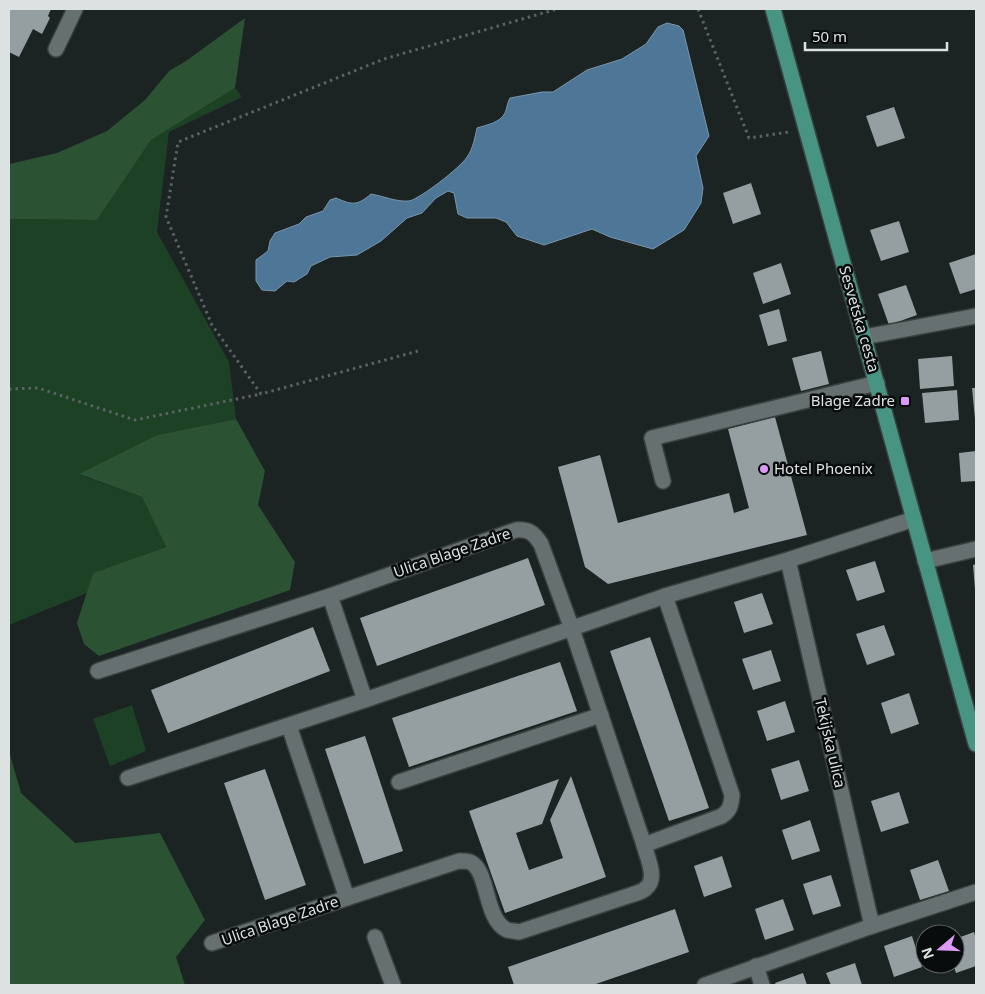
<svg xmlns="http://www.w3.org/2000/svg" width="985" height="994" viewBox="0 0 985 994" font-family="'Noto Sans',sans-serif">
<rect width="100%" height="100%" fill="#1c2323"/>
<g fill="#1c4124">
<path d="M235,88L242,97L169,132L157,232L229,362L236,419L157,435L80,475L142,497L166,547L93,573L87,593L9,625V219L97,220L151,140Z"/>
<path d="M132,705L146,751L110,766L93,719Z"/>
</g>
<g fill="#2b5232">
<path d="M245,18L235,88L151,140L97,220L9,219V164L57,153L107,131L145,100L169,71L186,61Z"/>
<path d="M236,419L265,471L258,505L295,562L290,590L99,656L84,644L77,623L93,573L166,547L142,497L79,474L157,435Z"/>
<path d="M9,751L21,793L75,843L160,833L205,920L176,957L185,985H9Z"/>
</g>
<path fill="#4d7697" stroke="#7896ad" d="M667,23L679,26L683,30L709,136L696,156L703,188L701,203L684,230L653,249L610,237L592,229L544,245L517,236L506,222L496,218H467L458,214L454,193L448,191L436,198L422,213L407,218L381,241L357,255L330,257L311,266L307,274L294,282L287,281L275,291L262,290L256,281V260L268,251L270,241L275,233L299,224L306,217L323,211L330,200L336,198C352,205 357,206 371,194C383,196 396,202 409,201C420,199 461,167 467,157C473,149 475,137 477,128C486,125 500,123 505,113C507,109 507,103 510,98L542,92H553L587,70L622,59L646,44L658,27Z"/>
<g fill="#959ea1">
<path d="M9,9H51L48,16L50,18L42,34L33,29L19,57L9,52Z"/>
<path d="M894,107L905,138L877,147L866,116Z"/>
<path d="M751,183L761,214L733,224L723,193Z"/>
<path d="M899,221L909,252L881,261L870,230Z"/>
<path d="M976,254V289L960,294L949,263Z"/>
<path d="M781,263L791,294L763,304L753,273Z"/>
<path d="M906,285L917,315L889,325L878,294Z"/>
<path d="M779,309L787,341L768,346L759,315Z"/>
<path d="M821,351L829,384L801,391L792,358Z"/>
<path d="M952,356L954,386L920,389L918,359Z"/>
<path d="M972,388H976V419H975Z"/>
<path d="M957,390L959,420L925,423L922,393Z"/>
<path d="M775,417L807,535L608,584L585,567L558,467L600,455L618,523L729,493L734,513L749,508L728,429Z"/>
<path d="M976,451V481L961,482L959,453Z"/>
<path d="M528,558L545,605L377,666L360,618Z"/>
<path d="M875,561L885,592L857,601L846,570Z"/>
<path d="M976,564V589H975L973,565Z"/>
<path d="M762,593L773,624L744,633L734,602Z"/>
<path d="M884,625L895,655L867,665L856,634Z"/>
<path d="M313,627L330,671L168,733L151,690Z"/>
<path d="M650,637L709,808L669,821L610,651Z"/>
<path d="M771,650L781,681L753,690L742,659Z"/>
<path d="M560,662L577,711L409,767L392,718Z"/>
<path d="M909,693L919,724L891,734L881,703Z"/>
<path d="M785,701L795,732L767,741L757,711Z"/>
<path d="M365,736L403,851L364,864L325,749Z"/>
<path d="M799,760L809,791L781,800L771,769Z"/>
<path d="M265,769L306,885L265,900L224,783Z"/>
<path d="M571,776L606,877L505,913L469,811L559,779L542,824L516,833L529,870L563,858L550,820Z"/>
<path d="M899,792L909,823L881,832L871,801Z"/>
<path d="M810,820L820,851L792,860L782,830Z"/>
<path d="M722,856L732,887L704,897L694,866Z"/>
<path d="M938,860L949,891L920,900L910,870Z"/>
<path d="M831,875L841,906L813,915L803,884Z"/>
<path d="M783,899L794,930L765,940L755,909Z"/>
<path d="M675,909L689,952L593,985H514L508,967Z"/>
<path d="M974,932L976,939V966L956,973L953,964H955V939Z"/>
<path d="M912,936L922,967L894,977L884,946Z"/>
<path d="M855,963L862,985H831L826,973Z"/>
<path d="M803,973L807,985H776L775,983Z"/>
</g>
<g fill="none" stroke-linecap="round" stroke-linejoin="round">
<g stroke="#394040" stroke-width="18">
<g id="minor">
<path d="M56,49L75,9"/>
<path d="M864,337L976,316"/>
<path d="M663,481L652,438L877,383"/>
<path d="M788,560L872,926"/>
<path d="M925,561L976,549"/>
<path d="M330,596L365,700"/>
<path d="M98,671L330,596L516,530C529,529 534,533 541,544L572,629L644,845C647,857 658,879 646,888C643,892 636,893 631,895L519,932C515,931 511,931 507,930C484,919 489,870 470,862C467,861 462,861 459,861L347,898L289,726"/>
<path d="M128,778L365,700L665,596L788,560L914,519"/>
<path d="M399,782L601,715"/>
<path d="M644,845L722,816C730,810 731,806 732,795L665,596"/>
<path d="M375,937L393,985"/>
<path d="M212,943L347,898"/>
<path d="M756,966L762,985"/>
<path d="M705,985L872,926L976,892"/>
</g>
</g>
<g stroke="#394040" stroke-width="18">
<path id="major" d="M773,9L976,744"/>
</g>
<g stroke="#5b6262" stroke-width="3" stroke-dasharray="2.5 4" stroke-linecap="butt">
<path d="M698,9L749,138L789,132"/>
<path d="M418,351L261,394L212,325L166,217L178,142L384,59L557,9"/>
<path d="M9,389L38,388L135,420L261,394"/>
</g>
<use href="#minor" stroke="#677070" stroke-width="15"/>
<use href="#major" stroke="#489483" stroke-width="15"/>
</g>
<g fill="#dc99f5" stroke="#090c0c" stroke-width="2">
<rect x="900" y="396" width="10" height="10" rx="2.5"/>
<circle cx="764" cy="469" r="5"/>
</g>
<g text-anchor="middle" stroke-width="5" stroke-linejoin="round" paint-order="stroke">
<g font-size="15" fill="#dce1e1" stroke="#090c0c">
<text transform="translate(859 319) rotate(74)" y="5">Sesvetska cesta</text>
<text transform="translate(452 553) rotate(-19)" y="5">Ulica Blage Zadre</text>
<text transform="translate(830 743) rotate(77)" y="5">Tekijska ulica</text>
<text transform="translate(280 921) rotate(-19)" y="5">Ulica Blage Zadre</text>
</g>
<g font-size="15" fill="#dce1e1" stroke="#090c0c" text-anchor="end">
<text x="895" y="406">Blage Zadre</text>
<text x="774" y="474" text-anchor="start">Hotel Phoenix</text>
</g>
</g>
<rect width="985" height="994" fill="none" stroke="#dce1e1" stroke-width="20"/>
<g transform="translate(940 949) rotate(251)"><circle r="24" fill="#090c0c" stroke="#5d6161"/>
<path d="M0-4L9 19L0 12L-9 19Z" fill="#dc99f5"/>
<text y="-8" font-size="14" font-weight="bold" text-anchor="middle" fill="#dce1e1">N</text>
</g>
<path d="M805 42v8h142v-8" fill="none" stroke="#dce1e1" stroke-width="2.5"/>
<text x="812" y="42" font-size="15" fill="#dce1e1" stroke="#090c0c" stroke-width="4" paint-order="stroke">50 m</text>
</svg>
